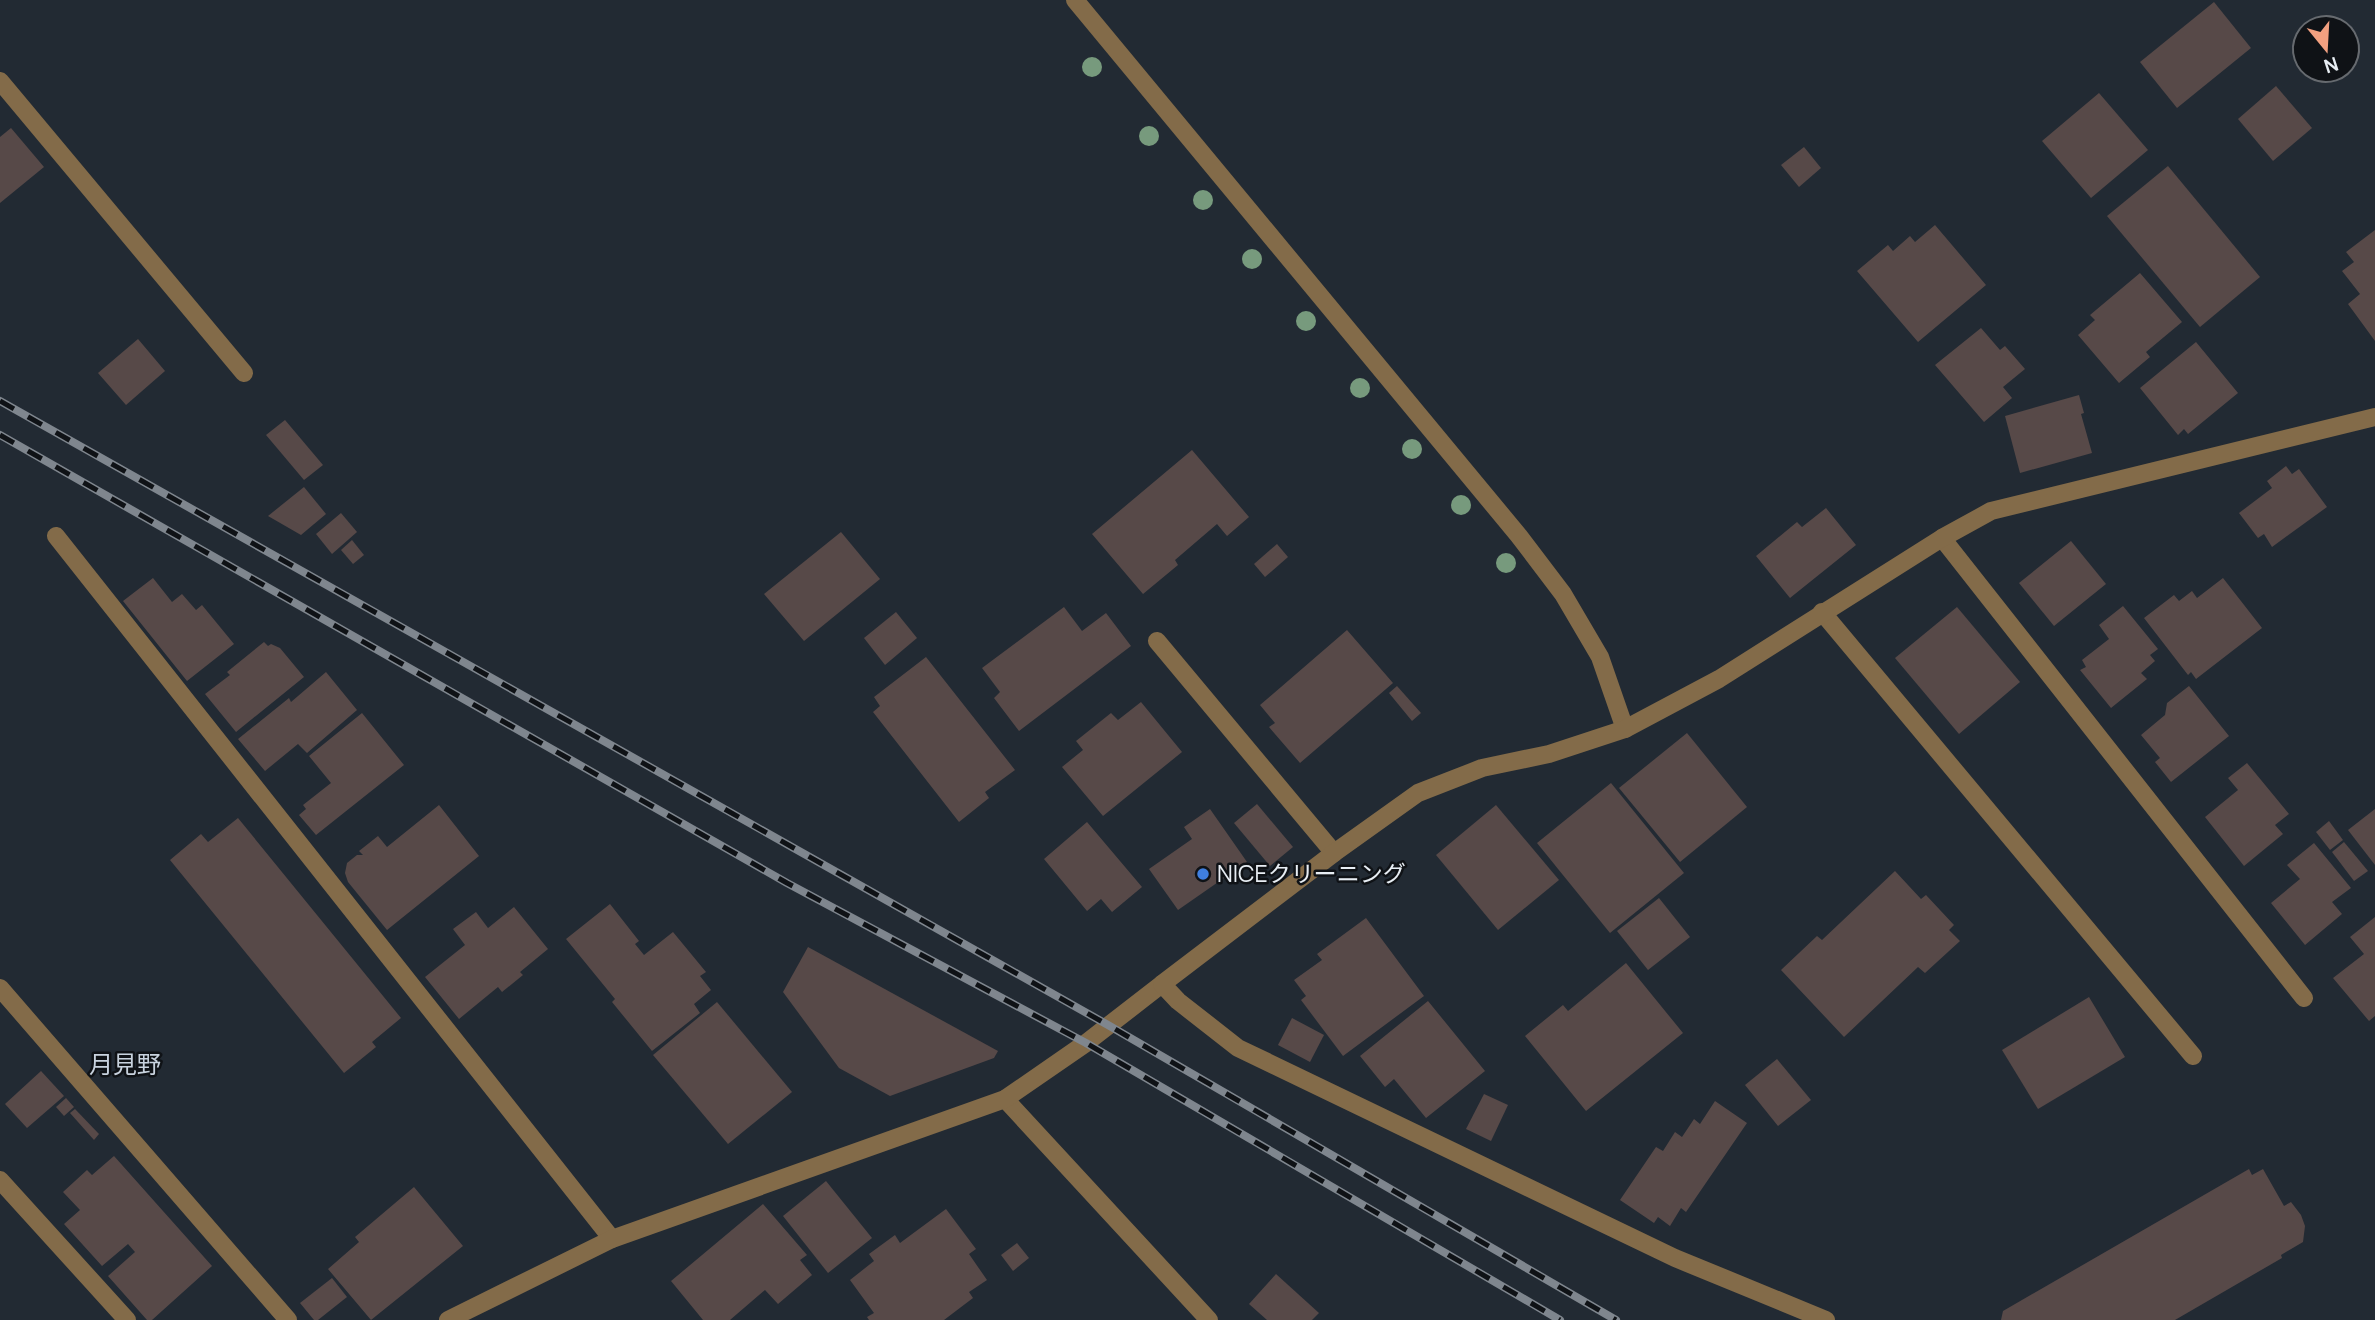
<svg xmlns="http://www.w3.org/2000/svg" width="2375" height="1320" viewBox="0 0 2375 1320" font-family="Manrope,'Noto Sans JP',sans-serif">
<rect width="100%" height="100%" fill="#222a33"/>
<g fill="#574948">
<path d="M2214,2L2251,48L2177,108L2140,62Z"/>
<path d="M2276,86L2312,128L2273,161L2238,119Z"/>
<path d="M2099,93L2148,150L2091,198L2042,141Z"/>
<path d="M11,128L44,167L0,203V137Z"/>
<path d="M1804,147L1821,168L1799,187L1781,165Z"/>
<path d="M2168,166L2260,277L2200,327L2107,216Z"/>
<path d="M1935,225L1986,285L1918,342L1857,271L1888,245L1893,251L1910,236L1915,242Z"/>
<path d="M2375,230V341L2348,304L2360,294L2342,271L2354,262L2346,252Z"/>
<path d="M2140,273L2182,322L2146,352L2150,357L2119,383L2078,335L2095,320L2090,315Z"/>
<path d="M1981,328L2000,350L2005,346L2025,369L2003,387L2012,398L1984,422L1935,365Z"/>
<path d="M138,339L165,371L126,405L98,373Z"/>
<path d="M2196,342L2238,393L2188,434L2184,429L2178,435L2140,388Z"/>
<path d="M2079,395L2084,413L2081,414L2092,453L2020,473L2005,416Z"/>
<path d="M285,420L323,465L304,480L266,435Z"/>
<path d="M1192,450L1249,517L1227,536L1217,524L1175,560L1178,565L1143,594L1092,534Z"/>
<path d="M2286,466L2292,474L2299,469L2327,507L2272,547L2264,534L2258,538L2239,513L2272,488L2267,481Z"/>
<path d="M304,487L326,514L301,535L268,516Z"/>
<path d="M1826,508L1856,545L1790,598L1756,556L1797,522L1802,527Z"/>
<path d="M341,513L357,532L332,554L316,534Z"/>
<path d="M841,532L880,579L804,641L764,594Z"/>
<path d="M352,540L364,555L353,564L341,550Z"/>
<path d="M2071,541L2106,584L2054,626L2019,583Z"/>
<path d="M1277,544L1288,557L1265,577L1254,564Z"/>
<path d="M153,578L172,602L182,594L196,610L202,605L234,644L187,681L123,601Z"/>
<path d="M2223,578L2262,628L2196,679L2191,672L2188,675L2144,618L2174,595L2179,601L2192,591L2197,598Z"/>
<path d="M2123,606L2158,649L2150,655L2155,661L2141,673L2147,679L2111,708L2080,670L2086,667L2082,660L2109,639L2099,625Z"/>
<path d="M1064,607L1082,631L1106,613L1131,646L1019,731L994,698L1000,692L982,668Z"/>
<path d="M1957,607L2020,682L1959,734L1895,658Z"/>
<path d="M896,612L917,638L885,665L864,638Z"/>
<path d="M1347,630L1393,683L1300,763L1269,727L1275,723L1260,705Z"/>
<path d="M264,642L268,646L271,644L280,648L304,677L236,732L205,694L230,675L227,672Z"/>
<path d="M926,657L1015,770L985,792L989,798L959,822L873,712L880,706L874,697Z"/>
<path d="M326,672L357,710L307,753L298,744L265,771L238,739L289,698L291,702Z"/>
<path d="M1397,686L1421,713L1412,721L1389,693Z"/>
<path d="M2189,686L2229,736L2171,782L2155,762L2160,758L2141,735L2165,715L2167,703Z"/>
<path d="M1141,702L1182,752L1103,816L1062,767L1083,750L1076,741L1111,713L1118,720Z"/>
<path d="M362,713L404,765L316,835L299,815L306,809L303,805L331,783L309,756Z"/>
<path d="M1687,733L1747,807L1680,862L1619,788Z"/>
<path d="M2247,763L2289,814L2275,825L2283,834L2244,866L2205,817L2238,790L2228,778Z"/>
<path d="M1611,783L1684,873L1610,933L1537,843Z"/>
<path d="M1257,804L1293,847L1270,866L1234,823Z"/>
<path d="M439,805L479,856L387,930L348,882L345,873L347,863L357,855H363L359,851L378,836L387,847Z"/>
<path d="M1496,805L1559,880L1498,930L1436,855Z"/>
<path d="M1210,809L1247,862L1178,910L1149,869L1192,839L1184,827Z"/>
<path d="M2375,809V865L2348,830Z"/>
<path d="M238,818L401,1018L372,1042L376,1047L344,1073L170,860L201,834L208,842Z"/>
<path d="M2329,821L2343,840L2330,850L2316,832Z"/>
<path d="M1087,822L1142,887L1112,912L1101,899L1087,911L1044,859Z"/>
<path d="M2344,842L2368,871L2354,881L2332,852Z"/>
<path d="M2314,843L2351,888L2332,902L2342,914L2305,945L2271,903L2300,879L2287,865Z"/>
<path d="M1895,871L1921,899L1926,895L1954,925L1949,930L1960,941L1925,973L1918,967L1844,1037L1781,970L1817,936L1822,940Z"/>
<path d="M1659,898L1690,937L1648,970L1617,931Z"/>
<path d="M610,904L639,941L635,944L644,955L673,932L706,972L700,976L711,990L694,1004L700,1013L652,1051L612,1002L615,999L566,939Z"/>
<path d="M514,907L548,949L520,972L523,975L502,992L498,987L459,1019L425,977L465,945L453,929L476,912L488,928Z"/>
<path d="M2375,917V1016L2369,1021L2333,978L2364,954L2350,937Z"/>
<path d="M1366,918L1424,996L1343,1056L1301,1000L1306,996L1294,980L1322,960L1317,954Z"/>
<path d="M808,947L998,1051L994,1058L890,1096L839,1068L783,992Z"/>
<path d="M1626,963L1683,1033L1586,1111L1525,1036L1563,1005L1568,1011Z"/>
<path d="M2089,997L2125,1057L2038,1109L2002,1050Z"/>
<path d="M1428,1001L1485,1071L1426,1118L1394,1079L1385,1087L1360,1056Z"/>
<path d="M717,1002L792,1092L728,1144L653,1055Z"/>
<path d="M1292,1018L1324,1035L1310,1062L1278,1045Z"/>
<path d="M1777,1059L1811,1100L1778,1126L1745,1085Z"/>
<path d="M41,1071L64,1096L27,1128L5,1104Z"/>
<path d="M1484,1094L1508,1105L1491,1141L1466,1129Z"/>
<path d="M66,1098L74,1107L64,1116L56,1107Z"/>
<path d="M1715,1101L1747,1123L1686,1212L1681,1208L1670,1226L1658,1217L1654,1223L1620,1200L1656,1147L1663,1151L1675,1132L1682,1137L1694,1119L1700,1124Z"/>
<path d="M75,1109L99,1134L94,1140L70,1113Z"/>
<path d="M114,1156L212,1266L152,1320H147L108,1276L135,1252L128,1244L102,1266L64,1224L80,1210L63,1192L87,1170L92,1175Z"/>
<path d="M2249,1169L2252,1175L2263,1169L2284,1206L2291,1202L2301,1215L2305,1226L2303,1242L2281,1255L2282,1258L2175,1320H2001L2003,1311Z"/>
<path d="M826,1181L872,1238L828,1273L783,1216Z"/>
<path d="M414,1187L463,1246L371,1320L328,1269L359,1242L355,1237Z"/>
<path d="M763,1204L807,1255L800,1260L812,1275L778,1304L765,1290L730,1320H703L671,1281Z"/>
<path d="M946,1209L976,1249L969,1254L987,1280L969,1292L973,1298L944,1320H869L867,1317L874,1313L850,1280L874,1261L869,1254L895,1235L900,1243Z"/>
<path d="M1017,1243L1029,1258L1013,1271L1001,1255Z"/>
<path d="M1276,1274L1319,1313L1312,1320H1267L1249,1304Z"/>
<path d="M332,1278L347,1297L318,1320H314L300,1303Z"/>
</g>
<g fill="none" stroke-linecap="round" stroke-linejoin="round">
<path stroke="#836b49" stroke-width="18" d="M1157,641L1334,853"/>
<g stroke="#836b49" stroke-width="18">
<path d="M1075,0L1519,536L1563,594L1600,657L1625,729"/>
<path d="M0,81L244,373"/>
<path d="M56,536L612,1239"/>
<path d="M1942,538L2304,998"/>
<path d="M1822,612L2193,1056"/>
<path d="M0,988L288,1320"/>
<path d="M1005,1099L1209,1320"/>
<path d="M0,1180L127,1320"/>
<path d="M448,1320L612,1239L1005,1099L1086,1043L1162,984"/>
<path d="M1826,1320L1675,1258L1238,1048L1178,1001L1162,984L1334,853L1418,793L1482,768L1549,754L1625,729L1719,679L1942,538L1991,511L2375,417"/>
</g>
<g stroke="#7f868e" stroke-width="8">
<g id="rail">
<path d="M0,401L1108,1025L1616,1320"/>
<path d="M0,435L787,883L1086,1043L1560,1320"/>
</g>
</g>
<use href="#rail" stroke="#0f1216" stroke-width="5" stroke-dasharray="16" stroke-linecap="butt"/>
</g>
<g fill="#779a7d">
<circle cx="1092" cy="67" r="10"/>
<circle cx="1149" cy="136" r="10"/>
<circle cx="1203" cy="200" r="10"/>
<circle cx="1252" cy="259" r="10"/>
<circle cx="1306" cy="321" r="10"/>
<circle cx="1360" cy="388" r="10"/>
<circle cx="1412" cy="449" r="10"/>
<circle cx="1461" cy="505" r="10"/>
<circle cx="1506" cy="563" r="10"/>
</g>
<circle fill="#3f7fe0" stroke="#0f1216" stroke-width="2.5" cx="1203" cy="874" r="7"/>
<g text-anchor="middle" stroke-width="5" stroke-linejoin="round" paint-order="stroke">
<g font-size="23" fill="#e8eef4" stroke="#0f1216" text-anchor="start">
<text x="1217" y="882">NICEクリーニング</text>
</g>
<g font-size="24" fill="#c8d2de" stroke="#0f1216">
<text x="125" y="1073">月見野</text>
</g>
</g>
<g transform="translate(2326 49) rotate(162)"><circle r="33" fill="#0f1216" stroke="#666a6f" stroke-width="2"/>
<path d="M0-5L12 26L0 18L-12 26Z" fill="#f2a080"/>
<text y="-10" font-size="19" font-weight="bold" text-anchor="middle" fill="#e8eef4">N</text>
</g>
</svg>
